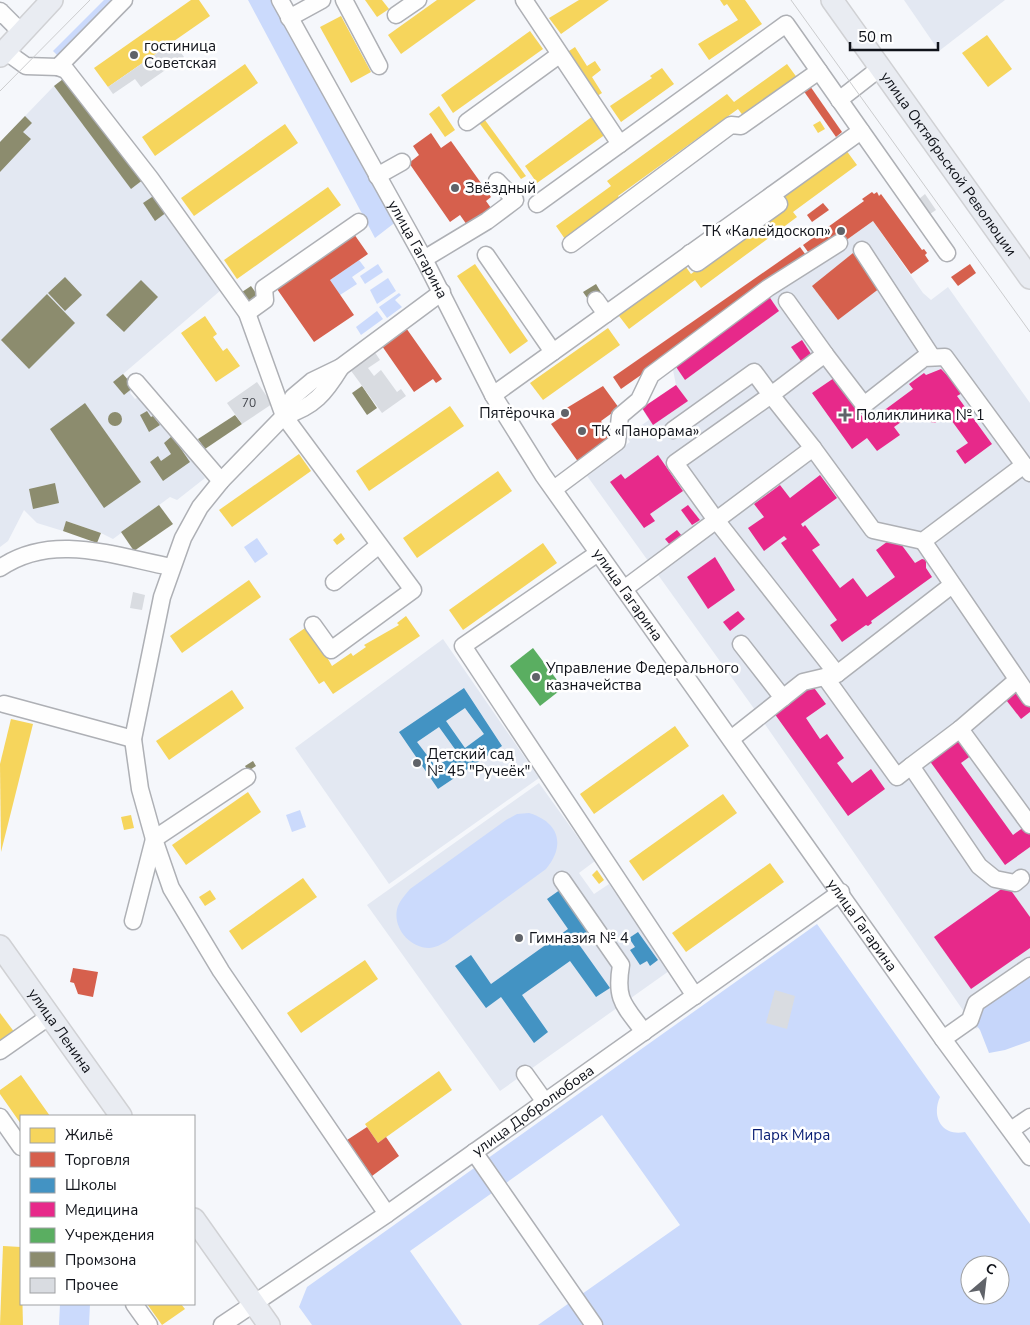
<svg xmlns="http://www.w3.org/2000/svg" width="1030" height="1325" viewBox="0 0 1030 1325" font-family="'Nunito Sans',sans-serif">
<rect width="100%" height="100%" fill="#f5f7fb"/>
<g fill="#e3e8f2">
<path d="M904,0H1005L939,51Z"/>
<path d="M67,76L221,290L123,374L134,387L130,393L135,399L142,395L205,478L177,500L170,497L113,539L101,533L66,521L63,531L37,523L24,510L8,541L0,547V142L54,86Z"/>
<path d="M873,221L923,293L931,300L948,287L1030,403V991L976,1029L760,717L585,473L630,442L626,436L649,420L642,408L676,385L670,355L840,235L845,241Z"/>
<path d="M443,639L539,778L389,884L295,748Z"/>
<path d="M539,783L595,861L579,873L594,894L609,884L669,971L500,1091L367,905Z"/>
</g>
<g fill="#cbdafc" fill-rule="evenodd">
<path d="M104,0H112L58,56L53,51Z"/>
<path d="M248,0H277L397,221L375,238Z"/>
<path d="M359,260L365,268L352,277L357,284L340,295L330,280Z"/>
<path d="M378,264L383,272L365,284L360,276Z"/>
<path d="M388,278L396,291L377,304L370,290Z"/>
<path d="M399,293L401,295L395,300L402,307L387,318L379,307Z"/>
<path d="M377,311L383,319L361,335L356,327Z"/>
<path d="M257,538L268,554L255,563L244,547Z"/>
<path d="M300,810L306,827L292,832L286,815Z"/>
<path d="M529,813C559,822 566,845 546,869L447,941C442,944 435,948 429,948C408,948 391,925 398,906C401,899 405,895 410,889L506,820L517,814Z"/>
<path d="M817,924L940,1097C931,1117 942,1137 965,1132L1030,1224V1325H538L680,1225L602,1115L410,1251L462,1325H312L299,1307L307,1287ZM970,1265H1000V1295H970Z"/>
<path d="M60,1304H90L89,1325H59Z"/>
</g>
<path fill="#c6d6fa" d="M1030,971V1041L1005,1050L989,1053L980,1030L964,1009L968,1003Z"/>
<g fill="#f6d55c">
<path d="M191,0H199L210,16L108,87L94,68Z"/>
<path d="M365,0H382L389,9L377,17Z"/>
<path d="M437,0H476L401,54L388,35Z"/>
<path d="M579,0H609L561,34L549,18Z"/>
<path d="M720,0H745L762,24L709,60L698,44L738,20L727,4L724,6Z"/>
<path d="M341,16L371,72L351,83L320,27Z"/>
<path d="M530,31L543,49L453,113L441,95Z"/>
<path d="M987,35L1012,69L988,87L962,53Z"/>
<path d="M575,47L587,66L595,61L601,70L592,77L602,93L597,96L566,53Z"/>
<path d="M245,64L258,83L155,156L142,137Z"/>
<path d="M787,64L798,79L744,117L738,109L618,196L623,202L567,242L556,226L611,186L607,181L727,94L734,102Z"/>
<path d="M662,68L674,84L621,122L610,106L652,78L650,76Z"/>
<path d="M439,106L455,130L445,137L429,114Z"/>
<path d="M482,116L526,176L521,179L477,120Z"/>
<path d="M593,116L606,134L537,183L525,166Z"/>
<path d="M820,121L825,129L818,133L813,125Z"/>
<path d="M285,124L298,143L194,216L181,198Z"/>
<path d="M846,150L857,165L793,212L797,217L701,288L695,280L629,329L616,312L683,263L691,274L787,204L782,197Z"/>
<path d="M328,187L341,205L237,279L224,260Z"/>
<path d="M475,264L528,341L510,354L457,276Z"/>
<path d="M205,316L217,334L213,337L223,351L227,348L240,366L216,382L181,333Z"/>
<path d="M608,328L620,345L543,400L530,383Z"/>
<path d="M450,406L464,426L369,491L356,471Z"/>
<path d="M299,454L311,471L232,527L219,510Z"/>
<path d="M498,471L512,491L417,558L403,538Z"/>
<path d="M341,533L345,539L337,545L333,540Z"/>
<path d="M543,543L557,563L463,630L449,610Z"/>
<path d="M249,580L261,597L182,653L170,636Z"/>
<path d="M406,616L420,636L333,694L324,681L319,684L289,639L308,626L330,658L328,659L332,666L351,653L353,656L366,647L364,645L399,625L397,623Z"/>
<path d="M232,690L244,708L169,760L156,741Z"/>
<path d="M11,719L33,724L1,852L0,764Z"/>
<path d="M675,726L689,746L594,814L580,794Z"/>
<path d="M248,792L261,812L186,865L172,845Z"/>
<path d="M723,794L737,813L643,881L629,861Z"/>
<path d="M131,815L134,828L124,830L121,817Z"/>
<path d="M770,863L784,882L686,952L672,933Z"/>
<path d="M597,870L604,880L599,884L592,875Z"/>
<path d="M303,878L317,897L242,950L229,931Z"/>
<path d="M210,890L216,899L205,906L199,897Z"/>
<path d="M365,960L378,979L301,1033L287,1013Z"/>
<path d="M0,1013L15,1033L0,1045Z"/>
<path d="M439,1071L452,1090L378,1143L365,1124Z"/>
<path d="M21,1075L50,1116H21V1124L0,1094V1090Z"/>
<path d="M3,1246L21,1247L23,1325H0Z"/>
<path d="M147,1304H181L185,1309L162,1325Z"/>
</g>
<g fill="#d6604d">
<path d="M810,86L842,132L836,137L803,90Z"/>
<path d="M431,133L441,148L451,141L491,197L486,201L491,208L467,225L460,215L450,222L409,163L419,155L413,146Z"/>
<path d="M872,192L874,194L877,192L879,196L881,194L922,250L924,249L927,253L925,255L929,261L911,274L873,221L845,241L840,235L811,256L803,245L864,201L862,199Z"/>
<path d="M823,203L829,210L812,222L807,215Z"/>
<path d="M354,234L368,254L330,280L354,315L314,342L277,289Z"/>
<path d="M800,247L808,258L621,389L613,377Z"/>
<path d="M853,253L880,288L838,320L812,286Z"/>
<path d="M970,264L976,273L958,286L951,277Z"/>
<path d="M404,325L442,379L436,383L433,379L414,392L382,346L401,333L398,329Z"/>
<path d="M603,386L619,408L601,421L613,438L579,463L551,424L563,416L560,412Z"/>
<path d="M73,968L98,972L93,997L78,994L74,983L70,982Z"/>
<path d="M367,1127L378,1143L386,1137L399,1156L372,1176L347,1140Z"/>
</g>
<g fill="#4393c3" fill-rule="evenodd">
<path d="M464,688L502,746L438,789L399,732ZM465,708L484,734L465,748L446,721ZM439,727L457,752L436,767L417,742Z"/>
<path d="M564,887L596,931L578,943L610,988L596,997L570,961L522,995L548,1032L534,1043L501,997L486,1008L455,966L471,955L491,984L568,929L547,899Z"/>
<path d="M638,932L658,960L650,966L647,961L640,965L630,950L635,947L629,938Z"/>
</g>
<g fill="#e7298a">
<path d="M766,292L779,311L685,380L672,361Z"/>
<path d="M802,340L813,357L803,364L791,347Z"/>
<path d="M941,369L964,392L957,396L992,444L965,464L956,451L968,443L946,413L935,423L927,421L928,418L921,408L894,427L900,435L877,451L867,438L852,449L812,393L834,378L867,423L913,389L909,384L924,373L926,375Z"/>
<path d="M676,385L688,401L653,425L642,408Z"/>
<path d="M658,455L683,491L650,514L655,521L644,528L610,482L621,474L625,479Z"/>
<path d="M820,475L837,498L801,524L803,527L805,525L820,545L812,550L840,588L853,578L867,597L895,577L876,550L895,536L915,563L922,559L926,560V568L932,577L871,621L872,623L868,626L866,625L842,642L830,625L837,620L781,543L787,539L784,536L764,551L748,528L764,517L754,504L780,485L790,498Z"/>
<path d="M688,505L700,520L692,525L681,510Z"/>
<path d="M677,530L682,536L670,545L665,539Z"/>
<path d="M715,557L735,590L708,609L687,577Z"/>
<path d="M738,611L745,619L730,631L723,622Z"/>
<path d="M812,685L826,704L806,718L820,739L827,734L844,758L837,763L852,783L871,769L885,789L848,816L774,713Z"/>
<path d="M1015,687L1030,707V712L1021,719L1003,696Z"/>
<path d="M960,738L972,755L961,763L1013,835L1024,827L1030,834V847L1005,865L929,760Z"/>
<path d="M1007,885L1030,917V948L971,989L934,937Z"/>
</g>
<path fill="#5aae61" d="M533,648L563,688L540,706L510,666Z"/>
<g fill="#8c8c6e">
<path d="M67,76L144,179L131,189L54,86Z"/>
<path d="M25,116L32,123L23,132L31,139L0,172V142Z"/>
<path d="M155,195L167,212L155,221L143,203Z"/>
<path d="M65,277L82,295L65,311L48,293Z"/>
<path d="M141,280L158,297L124,332L106,315Z"/>
<path d="M596,284L602,294L590,302L583,292Z"/>
<path d="M251,286L259,297L250,304L242,292Z"/>
<path d="M47,294L75,323L29,369L1,340Z"/>
<path d="M123,374L134,387L124,395L113,382Z"/>
<path d="M362,386L377,408L367,415L352,393Z"/>
<path d="M85,403L141,482L104,508L50,429Z"/>
<path d="M147,411L151,417L153,416L160,425L149,432L140,415Z"/>
<circle cx="115" cy="419" r="7"/>
<path d="M235,415L242,424L205,449L198,439Z"/>
<path d="M172,436L190,462L163,481L150,462L158,456L161,461L171,454L164,443Z"/>
<path d="M55,483L59,503L33,509L29,489Z"/>
<path d="M159,505L173,524L134,551L121,532Z"/>
<path d="M66,521L101,533L97,543L63,531Z"/>
<path d="M253,761L256,766L248,771L245,766Z"/>
</g>
<g fill="#d9dce1">
<path d="M173,42L184,57L141,87L135,79L113,94L108,87Z"/>
<path d="M925,194L936,210L930,214L919,199Z"/>
<path d="M374,351L380,360L368,368L374,376L381,370L397,392L401,389L406,396L382,413L349,368Z"/>
<path d="M257,382L272,404L242,424L227,403Z"/>
<path d="M133,592L145,595L142,610L130,608Z"/>
<path d="M775,990L795,996L787,1029L766,1023Z"/>
</g>
<g fill="none" stroke-linecap="round" stroke-linejoin="round">
<g stroke="#aeb0b5" stroke-width="19">
<g id="minor">
<path id="s1" d="M280,0L424,259L493,395L543,475L943,1039L1030,1157"/>
<path d="M344,0L379,66"/>
<path d="M524,0L620,144"/>
<path d="M0,11L22,33"/>
<path d="M396,15L418,0"/>
<path d="M289,18L322,0"/>
<path d="M5,51L26,66L58,67L124,0"/>
<path d="M58,67L66,70L150,178L247,313L284,416L413,590L331,650L313,625"/>
<path d="M839,100L880,68"/>
<path d="M467,122L559,55"/>
<path d="M377,176L402,162"/>
<path d="M537,204L786,24L947,253"/>
<path d="M571,244L731,125L741,126L819,71"/>
<path d="M862,250L932,357"/>
<path d="M690,253L697,263L779,204L772,195"/>
<path d="M486,255L553,352"/>
<path d="M424,259L487,221L515,200L497,181"/>
<path d="M596,300L606,314"/>
<path d="M787,301L825,354"/>
<path d="M247,313L265,300L264,288L359,222"/>
<path d="M136,382L221,481"/>
<path d="M493,395L861,131"/>
<path d="M284,416C314,407 325,393 341,367"/>
<path d="M673,430L754,372L771,395L675,463L716,520L837,674"/>
<path d="M813,448L771,395L825,354L864,405L924,358L945,357L1030,473"/>
<path d="M554,489L617,442L620,416L639,400L651,375L768,288L839,243"/>
<path d="M923,541L1030,698"/>
<path d="M598,553L463,646L695,996"/>
<path d="M0,568C52,532 114,556 171,567"/>
<path d="M334,582L379,545"/>
<path d="M624,589L813,448L873,530L923,541L1024,465"/>
<path d="M741,644L783,698"/>
<path d="M825,677L897,777L911,766L979,866L995,879L1015,883L1021,878"/>
<path d="M4,704L133,739"/>
<path d="M960,729L1017,680"/>
<path d="M731,739L803,682L837,674L952,585"/>
<path d="M911,766L960,729L1030,825"/>
<path d="M562,880L621,965C615,1000 624,1005 644,1032"/>
<path d="M133,921L154,839L247,777"/>
<path d="M943,1039L970,1020L976,1003L1030,966"/>
<path d="M0,1051L50,1016"/>
<path d="M525,1074L545,1102"/>
<path d="M0,1117L21,1147"/>
<path d="M1011,1130L1030,1117"/>
<path d="M474,1152L594,1325"/>
<path d="M387,1214L221,971L171,888L154,839L140,789L133,739L162,597L183,538L200,507L221,481L284,416L293,397L312,381L341,367L442,292"/>
<path d="M134,1304L149,1325"/>
<path id="s2" d="M222,1325L387,1214L841,892"/>
</g>
</g>
<g stroke="#d0d1d4" stroke-width="24">
<g id="major">
<path id="s3" d="M832,0L1030,278"/>
<path d="M0,56L52,0"/>
<path id="s4" d="M0,946L121,1116"/>
<path d="M194,1219L269,1325"/>
</g>
</g>
<use href="#minor" stroke="#fefefe" stroke-width="16"/>
<use href="#major" stroke="#e9ecf2" stroke-width="21"/>
<g stroke="#cbccce" stroke-width="1">
<path d="M791,0L1030,332"/>
<path d="M0,91L90,0"/>
</g>
</g>
<g fill="#606369" stroke="#fff" stroke-width="2">
<circle cx="134" cy="55" r="5"/>
<circle cx="455" cy="188" r="5"/>
<circle cx="841" cy="231" r="5"/>
<circle cx="565" cy="413" r="5"/>
<path d="M842.5 407.5h5v5h5v5h-5v5h-5v-5h-5v-5h5z"/>
<circle cx="582" cy="431" r="5"/>
<circle cx="536" cy="677" r="5"/>
<circle cx="417" cy="763" r="5"/>
<circle cx="519" cy="938" r="5"/>
</g>
<g text-anchor="middle" stroke-width="5" stroke-linejoin="round" paint-order="stroke">
<g font-size="12" fill="#42454c">
<text x="249" y="407">70</text>
</g>
<g font-size="15" fill="#10131a" stroke="#fff" text-anchor="start">
<text x="144" y="51">гостиница<tspan x="144" dy="17">Советская</tspan></text>
<text x="465" y="193">Звёздный</text>
<text x="831" y="236" text-anchor="end">ТК «Калейдоскоп»</text>
<text x="555" y="418" text-anchor="end">Пятёрочка</text>
<text x="856" y="420">Поликлиника № 1</text>
<text x="592" y="436">ТК «Панорама»</text>
<text x="546" y="673">Управление Федерального<tspan x="546" dy="17">казначейства</tspan></text>
<text x="427" y="759">Детский сад<tspan x="427" dy="17">№ 45 "Ручеёк"</tspan></text>
<text x="529" y="943">Гимназия № 4</text>
</g>
<g font-size="15" fill="#10131a" stroke="#fff">
<text dy="5" stroke="none"><textPath href="#s3" startOffset="201">улица Октябрьской Революции</textPath></text>
<text dy="5" stroke="none"><textPath href="#s1" startOffset="285">улица Гагарина</textPath></text>
<text dy="5" stroke="none"><textPath href="#s1" startOffset="690">улица Гагарина</textPath></text>
<text dy="5" stroke="none"><textPath href="#s1" startOffset="1095">улица Гагарина</textPath></text>
<text dy="5" stroke="none"><textPath href="#s4" startOffset="104">улица Ленина</textPath></text>
<text dy="5" stroke="none"><textPath href="#s2" startOffset="378">улица Добролюбова</textPath></text>
</g>
<g font-size="15" fill="#071c72" stroke="#fff">
<text x="791" y="1140">Парк Мира</text>
</g>
</g>
<rect x="20" y="1115" width="175" height="190" fill="#ffffff" stroke="#9fa1a3"/>
<rect x="30" y="1128" width="25" height="15" fill="#f6d55c" stroke="#9fa1a3"/>
<text x="65" y="1140" font-size="15" fill="#10131a">Жильё</text>
<rect x="30" y="1152" width="25" height="15" fill="#d6604d" stroke="#9fa1a3"/>
<text x="65" y="1165" font-size="15" fill="#10131a">Торговля</text>
<rect x="30" y="1178" width="25" height="15" fill="#4393c3" stroke="#9fa1a3"/>
<text x="65" y="1190" font-size="15" fill="#10131a">Школы</text>
<rect x="30" y="1202" width="25" height="15" fill="#e7298a" stroke="#9fa1a3"/>
<text x="65" y="1215" font-size="15" fill="#10131a">Медицина</text>
<rect x="30" y="1228" width="25" height="15" fill="#5aae61" stroke="#9fa1a3"/>
<text x="65" y="1240" font-size="15" fill="#10131a">Учреждения</text>
<rect x="30" y="1252" width="25" height="15" fill="#8c8c6e" stroke="#9fa1a3"/>
<text x="65" y="1265" font-size="15" fill="#10131a">Промзона</text>
<rect x="30" y="1278" width="25" height="15" fill="#d9dce1" stroke="#9fa1a3"/>
<text x="65" y="1290" font-size="15" fill="#10131a">Прочее</text>
<g transform="translate(985 1280) rotate(28)"><circle r="24" fill="#ffffff" stroke="#9fa1a3"/>
<path d="M0-4L9 19L0 12L-9 19Z" fill="#606369"/>
<text y="-8" font-size="14" font-weight="bold" text-anchor="middle" fill="#10131a">С</text>
</g>
<path d="M850 42v8h88v-8" fill="none" stroke="#10131a" stroke-width="2.5"/>
<text x="858" y="42" font-size="15" fill="#10131a" stroke="#ffffff" stroke-width="4" paint-order="stroke">50 m</text>
</svg>
